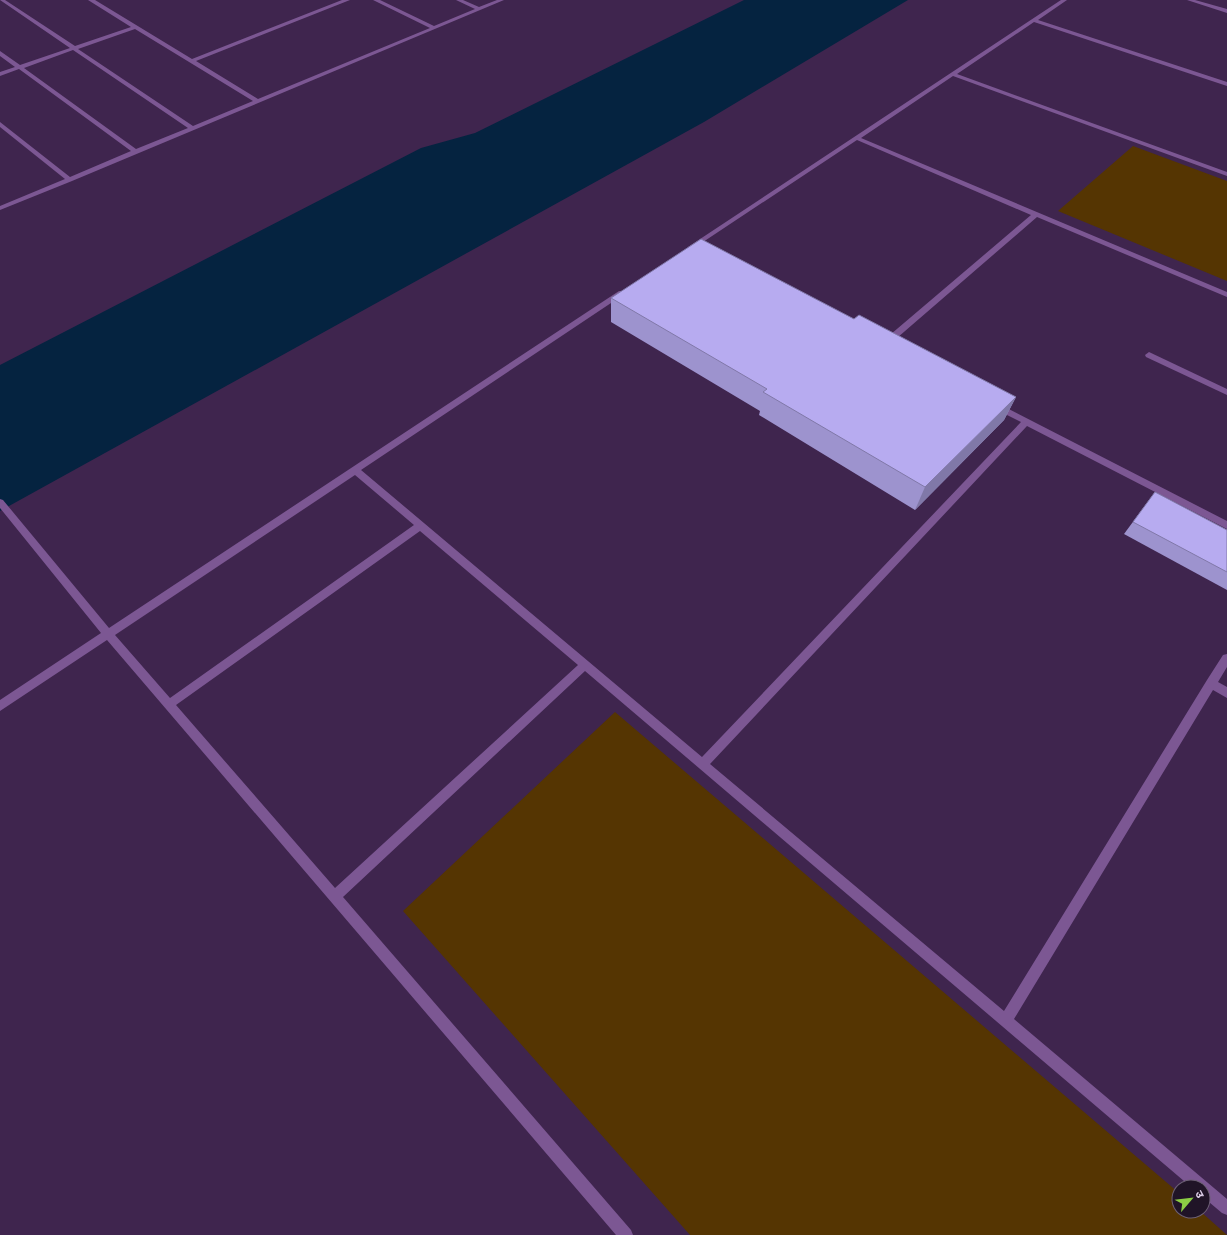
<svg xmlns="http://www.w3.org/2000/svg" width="1227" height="1235" viewBox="0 0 1227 1235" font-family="'PT Sans','Noto Sans Devanagari',sans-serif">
<rect width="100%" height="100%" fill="#3f254e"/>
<g fill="#553502">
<path d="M1133,146L1227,181V281L1058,211Z"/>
<path d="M615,712L1179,1193V1211H1200L1227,1235H690L403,911Z"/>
</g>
<path fill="#052340" d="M744,0H908L704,122L0,511V365L421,148L475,133Z"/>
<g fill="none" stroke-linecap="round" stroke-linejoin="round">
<g fill="#7c5793" fill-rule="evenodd">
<path d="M0,0H5L75,46L131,27L88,0H95L192,59L342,0H350L196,61L258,99L430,28L373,0H380L434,26L475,9L456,0H463L479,7L497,0H504L72,181L0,210V206L65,179L0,127V122L70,177L131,151L19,69L0,76V72L15,67L0,56V51L20,65L70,48ZM135,29L253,101L193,126L78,49ZM73,50L188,128L136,149L24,68Z"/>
<path d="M1061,0H1067L1038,20L1227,82V86L1034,22L957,74L1227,172V176L953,76L861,138L1227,292V297L1037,217L890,344H884V340L1031,215L857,140L694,248H690L688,247Z"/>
<path d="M1187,0H1195L1227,9V13Z"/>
<path d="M619,291H622L626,293L361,470L702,757L1021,422L993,408L992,406L993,404H999L1227,521V529L1027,426L710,764L1004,1011L1207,680L1223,655L1227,654V667L1218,682L1227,687V698L1213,690L1014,1019L1227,1199V1215L1222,1213L1203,1197V1187H1191L585,671L343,897L631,1230L633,1235H616L107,640L0,711V700L101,633L0,508V499L3,500L109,628ZM355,475L414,525L170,698L115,635ZM420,531L578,665L335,888L176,705Z"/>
<path d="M1149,352L1227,389V395L1146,357L1145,355Z"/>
</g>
</g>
<g fill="#9d93ce">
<path d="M611,298L1016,397L1004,420L915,510L759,415L760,411L611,322Z"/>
<path d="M1155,492L1227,530V590L1124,534Z"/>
</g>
<path fill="#8078a8" d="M1016,397L1004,420L915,510L925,487Z"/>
<g fill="#b7abf0" stroke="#8078a8">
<path d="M701,239L854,319L859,315L1016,397L925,487L763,392L767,389L611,298Z"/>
<path d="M1155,492L1227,530V572L1133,522Z"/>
</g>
<g transform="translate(1191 1199) rotate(62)"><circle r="19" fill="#201427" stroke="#6d6075"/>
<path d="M0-3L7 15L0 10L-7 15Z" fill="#8cce45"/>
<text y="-6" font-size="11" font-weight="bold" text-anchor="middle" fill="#e0d1eb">उ</text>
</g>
</svg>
